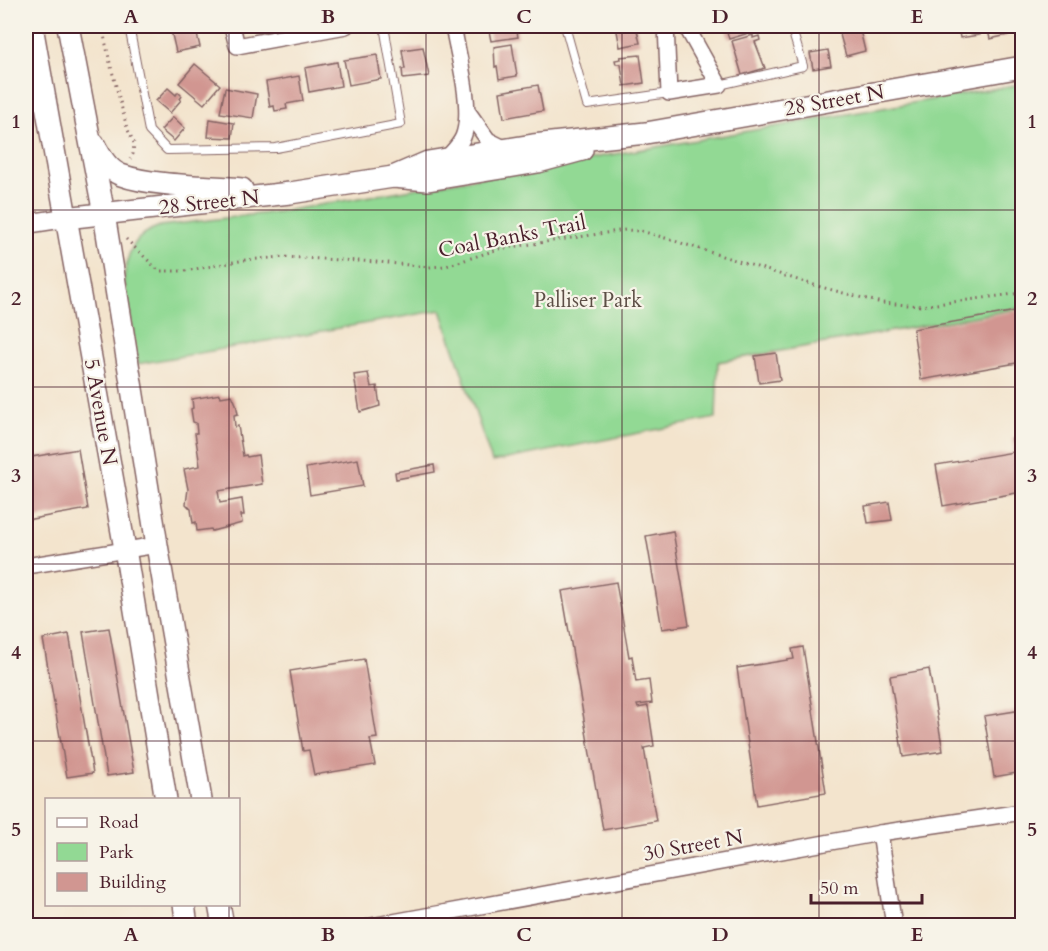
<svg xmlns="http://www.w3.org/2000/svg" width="1048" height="951" viewBox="0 0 1048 951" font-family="Cardo,serif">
<rect width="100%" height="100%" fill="#f7f3e8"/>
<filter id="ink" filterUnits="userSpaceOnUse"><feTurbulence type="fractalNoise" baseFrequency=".0167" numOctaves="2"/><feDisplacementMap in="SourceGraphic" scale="12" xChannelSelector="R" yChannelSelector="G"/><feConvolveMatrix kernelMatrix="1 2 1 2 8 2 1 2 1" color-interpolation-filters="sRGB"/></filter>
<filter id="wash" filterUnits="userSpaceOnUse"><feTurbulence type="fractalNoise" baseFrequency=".008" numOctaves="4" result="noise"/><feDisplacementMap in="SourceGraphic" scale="24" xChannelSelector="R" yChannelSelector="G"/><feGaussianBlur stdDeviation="1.35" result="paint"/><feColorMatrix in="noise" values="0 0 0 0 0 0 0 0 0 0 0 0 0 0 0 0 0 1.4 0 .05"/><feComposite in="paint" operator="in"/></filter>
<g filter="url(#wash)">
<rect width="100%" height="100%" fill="#f3e4cd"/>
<path fill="#92d994" stroke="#6e7c60" stroke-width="1.5" d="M1022,84V308L718,362L716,418L492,462L441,310L138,364L124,279C127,253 133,235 160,226L284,211Z"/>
<g id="blocks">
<g fill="#d19691">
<path d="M170,26H195L200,47L176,52Z"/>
<path d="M488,26H516L518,37L491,41Z"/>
<path d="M616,26H636L640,43L620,47Z"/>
<path d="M725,26H750L752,32L729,39Z"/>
<path d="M859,26L865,51L846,56L839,31Z"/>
<path d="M958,26H978L980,35L960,38Z"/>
<path d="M987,26H1007L1008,35L990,39Z"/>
<path d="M753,35V38L759,36L760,40L755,42L765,68L742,75L732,41Z"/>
<path d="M512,44L517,76L499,79L497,66L495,67L494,47Z"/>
<path d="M423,47L429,76L403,79L402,69H405L402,50Z"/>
<path d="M828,50L831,66L813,69L810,53Z"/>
<path d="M377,55L381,79L349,85L344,60Z"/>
<path d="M640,55L644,83L624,86L621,64H616L615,60L621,59L620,57Z"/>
<path d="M337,62L341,86L309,92L305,68Z"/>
<path d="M195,64L220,85L204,104L179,83Z"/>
<path d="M299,76L303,101L286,104L287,109L275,111L274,106L270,107L266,82Z"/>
<path d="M538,85L543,111L504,118L500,92Z"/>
<path d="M168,88L176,95L178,92L182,96L180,99L181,100L170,113L156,101Z"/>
<path d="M225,88L257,94L253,118L220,113Z"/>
<path d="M173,117L185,128L174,141L161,130Z"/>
<path d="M210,119L234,123L232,138L208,137Z"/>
<path d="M1022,310V362L921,380L913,329Z"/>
<path d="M776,353L780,380L759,383L755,356Z"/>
<path d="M368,373L371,387L377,386L380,406L360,412L354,375Z"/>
<path d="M220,394L221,397L232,395L236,404L238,414L234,415L235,427L238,426L243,456L246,455L247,457L258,455L262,484L218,491L220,503L242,499L244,515H241L242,523L212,531L211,529L197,531L196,522L193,523L191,509L186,504L188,489L184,469L200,466L195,433H197L196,423L193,422L191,409L193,408L192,399Z"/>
<path d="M1022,436V492L943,506L936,465L1014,452L1012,438Z"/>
<path d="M78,449L88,509L26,520V458Z"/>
<path d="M358,459L363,486L310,495L306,468Z"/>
<path d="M434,465L435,472L396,479L395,472Z"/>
<path d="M889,502L892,520L868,523L865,506Z"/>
<path d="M673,531L689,625L662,629L646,536Z"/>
<path d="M616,582L629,657L632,656L636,682L649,680L652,703L637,705L638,708L648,706L654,746L644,748L656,821L603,830L562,591Z"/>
<path d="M109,628L134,772L107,776L83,632Z"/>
<path d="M69,634L93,773L67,777L43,639Z"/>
<path d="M803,647L826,793L757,805L737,668L794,659L792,649Z"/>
<path d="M364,659L377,738L370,739L375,765L314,775L309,750L303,751L290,671Z"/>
<path d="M929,669L943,751L903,757L890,676Z"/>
<path d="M1022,710V772L994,777L984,716Z"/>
</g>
</g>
</g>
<g filter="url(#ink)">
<use href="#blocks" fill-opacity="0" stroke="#856464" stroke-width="1.5"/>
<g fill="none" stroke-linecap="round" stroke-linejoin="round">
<g stroke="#856464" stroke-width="10">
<g id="service">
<path d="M129,26L149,131L167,150L276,148L401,124L384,26"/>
<path d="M565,26L587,105L669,93"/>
<path d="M1019,26L1022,35"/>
<path d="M719,85L803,66L791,26"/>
</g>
</g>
<g stroke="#856464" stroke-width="18">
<g id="minor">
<path d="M232,26L237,46L346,26"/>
<path d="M666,26L669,93L719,85L686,26"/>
<path d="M468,112L488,140L506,149"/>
<path d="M446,159C452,152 459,146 463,137C474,110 458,55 453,26"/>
<path d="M26,566L157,545"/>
<path d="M880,833L894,926"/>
<path d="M371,926L880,833L1022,812"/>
</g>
</g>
<g stroke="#856464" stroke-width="21">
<path id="tertiary" d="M26,224L65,218"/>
</g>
<g stroke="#856464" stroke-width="24">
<g id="secondary">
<path d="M32,26L125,549L166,800"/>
<path d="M68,26L104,214L157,545L201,800"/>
<path d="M94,144C100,156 108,170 121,175C151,186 208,186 242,189"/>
<path d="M393,177L428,162L533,145L646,133L1022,67"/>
<path d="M65,218L290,193L393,177L428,180L538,162L582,150"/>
<path d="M184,904L187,926"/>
<path d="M219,904L223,926"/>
</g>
</g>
<g stroke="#856464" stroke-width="3" stroke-dasharray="1.5 4.5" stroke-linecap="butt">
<path d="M102,26L110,63L127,128L134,143L133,154L130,159"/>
<path d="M126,239L159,271H185L245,260L283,257L378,262L429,267L446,266L499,249L625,230L641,231L662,237L817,286L882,303L921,306L1022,293"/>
</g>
<use href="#service" stroke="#fff" stroke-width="8"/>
<use href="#minor" stroke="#fff" stroke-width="15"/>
<use href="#tertiary" stroke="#fff" stroke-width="18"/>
<use href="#secondary" stroke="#fff" stroke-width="21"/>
</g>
</g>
<path fill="none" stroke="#4a1f2b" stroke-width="1.5" stroke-opacity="0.55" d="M229,26V800M426,26V926M622,26V926M819,26V926M26,210H1022M26,387H1022M26,564H1022M26,741H1022M229,904V926"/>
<g text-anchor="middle" stroke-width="4.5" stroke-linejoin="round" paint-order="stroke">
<g font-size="21" fill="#4a1f2b" stroke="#f7f3e8">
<text transform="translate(834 100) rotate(-10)" y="7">28 Street N</text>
<text transform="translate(209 202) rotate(-6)" y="7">28 Street N</text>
<text transform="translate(512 236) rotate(-11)" y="7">Coal Banks Trail</text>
<text transform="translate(101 412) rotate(80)" y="7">5 Avenue N</text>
<text transform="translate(693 845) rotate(-10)" y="7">30 Street N</text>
</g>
<g font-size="21" fill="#5c4e45" stroke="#f7f3e8">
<text x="588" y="307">Palliser Park</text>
</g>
</g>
<rect width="1048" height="951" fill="none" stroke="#f7f3e8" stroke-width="66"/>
<rect x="45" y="798" width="195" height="108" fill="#f7f3e8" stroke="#b29e9c" stroke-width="1.5"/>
<rect x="57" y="818" width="30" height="9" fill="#ffffff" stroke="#b29e9c" stroke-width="1.5"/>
<text x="99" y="828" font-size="18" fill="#4a1f2b">Road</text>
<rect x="57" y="843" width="30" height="18" fill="#92d994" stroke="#b29e9c" stroke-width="1.5"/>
<text x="99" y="858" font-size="18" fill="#4a1f2b">Park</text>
<rect x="57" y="873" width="30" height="18" fill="#d19691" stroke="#b29e9c" stroke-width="1.5"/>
<text x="99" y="888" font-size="18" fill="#4a1f2b">Building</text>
<path d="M811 894v9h111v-9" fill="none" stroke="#4a1f2b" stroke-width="3"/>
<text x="820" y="894" font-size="18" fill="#4a1f2b" stroke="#f7f3e8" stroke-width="4.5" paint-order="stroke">50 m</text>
<rect x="33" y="33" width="982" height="885" fill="none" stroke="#4a1f2b" stroke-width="2"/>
<g font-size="20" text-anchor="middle" font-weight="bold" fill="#4a1f2b">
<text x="131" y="23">A</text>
<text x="328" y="23">B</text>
<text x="524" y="23">C</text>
<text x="720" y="23">D</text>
<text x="917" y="23">E</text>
<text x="16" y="128">1</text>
<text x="1032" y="128">1</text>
<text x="16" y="305">2</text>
<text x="1032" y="305">2</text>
<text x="16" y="482">3</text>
<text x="1032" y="482">3</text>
<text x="16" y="659">4</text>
<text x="1032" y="659">4</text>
<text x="16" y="836">5</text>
<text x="1032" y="836">5</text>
<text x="131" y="941">A</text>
<text x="328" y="941">B</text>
<text x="524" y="941">C</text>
<text x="720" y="941">D</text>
<text x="917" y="941">E</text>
</g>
</svg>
